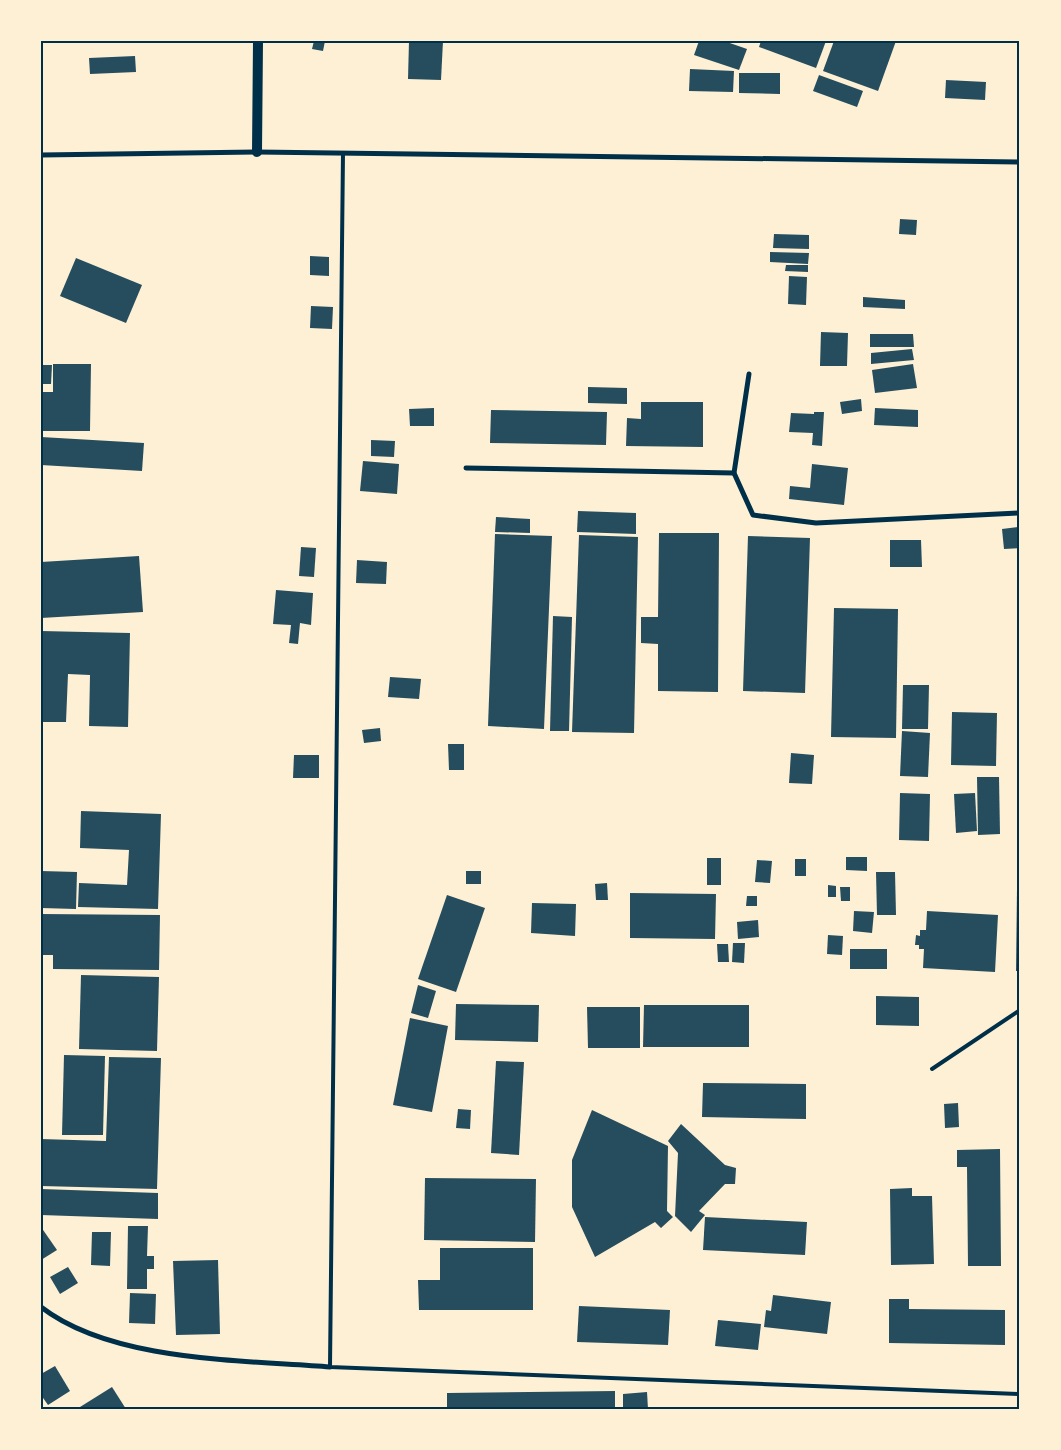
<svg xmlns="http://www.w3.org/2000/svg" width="1061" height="1450" viewBox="0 0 1061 1450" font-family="'Asap Condensed',sans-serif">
<rect width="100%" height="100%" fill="#fdf0d5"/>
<g fill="#264d5e">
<path d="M314,41H325L323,51L312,49Z"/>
<path d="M409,41H443L441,80L408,79Z"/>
<path d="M699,41H724L747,49L739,70L694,55Z"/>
<path d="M761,41H826L816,68L759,47Z"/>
<path d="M834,41H896L878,91L823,71Z"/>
<path d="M135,56L136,72L90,74L89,58Z"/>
<path d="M690,69L734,71L733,92L689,91Z"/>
<path d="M739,73H780V94L739,93Z"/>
<path d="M819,75L863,91L857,107L813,91Z"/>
<path d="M946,80L986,82L985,100L945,98Z"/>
<path d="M900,219L917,220L916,235L899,234Z"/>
<path d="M774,234L809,235V249L773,248Z"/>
<path d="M770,252L809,253L808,264L770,262Z"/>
<path d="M310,256L329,257V276L310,275Z"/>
<path d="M76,258L142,285L126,323L60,296Z"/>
<path d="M786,265H808V272L785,271Z"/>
<path d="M789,276L807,277L806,305L788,304Z"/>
<path d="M863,297L905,300V309L863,307Z"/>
<path d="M311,306L333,307L332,329L310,328Z"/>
<path d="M821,332L848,333L847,366H820Z"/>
<path d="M870,334H913L914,347H870Z"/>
<path d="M912,349L914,360L871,364V353Z"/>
<path d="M53,364H91L90,431H41V392H53Z"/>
<path d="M913,364L917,388L875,393L872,370Z"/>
<path d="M41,365H52L51,384H41Z"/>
<path d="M588,387L627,388V404L588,403Z"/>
<path d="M861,399L862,411L842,414L840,402Z"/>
<path d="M641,402H703V447L626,446L627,418L641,419Z"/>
<path d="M434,408V426H410L409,409Z"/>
<path d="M875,408L918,410V427L874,425Z"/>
<path d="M491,410L607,412L606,445L490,443Z"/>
<path d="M814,412H824L822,446L812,445L813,433L789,432L791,413L814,414Z"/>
<path d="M41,437L144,443L142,471L41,465Z"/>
<path d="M371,440L395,441L394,457L371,456Z"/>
<path d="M363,461L399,464L397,494L360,491Z"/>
<path d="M812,464L848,468L844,505L789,499L790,486L810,488Z"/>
<path d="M578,511L636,513V534L577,532Z"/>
<path d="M496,517L530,519V533L495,532Z"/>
<path d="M1018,527L1020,548L1004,549L1002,529Z"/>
<path d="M659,533H719L718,692L658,691V644L641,643V617H658Z"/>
<path d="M495,534L552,536L544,729L488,726Z"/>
<path d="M579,535L638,537L634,733L572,732Z"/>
<path d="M748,536L810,538L805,693L743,691Z"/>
<path d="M890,540H921L922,567H890Z"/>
<path d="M301,547L316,548L314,577L299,576Z"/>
<path d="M139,556L143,612L41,618V562Z"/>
<path d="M357,560L387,562L386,584L356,583Z"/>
<path d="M276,590L313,593L311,625L300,623L298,644L289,643L291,625L273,624Z"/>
<path d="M834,608L898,609L896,738L831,737Z"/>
<path d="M553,616L572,617L569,731H550Z"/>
<path d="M41,631L130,633L128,727L89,726L90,675L68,674L66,722H41Z"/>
<path d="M390,677L421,679L419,699L388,697Z"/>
<path d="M903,685H929L928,729H902Z"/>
<path d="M952,712L997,713L996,766L951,765Z"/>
<path d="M380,728L381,741L364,743L362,730Z"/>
<path d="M902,731L930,733L928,777L900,776Z"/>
<path d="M448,744H464V770H449Z"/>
<path d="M791,753L814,755L812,784L789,783Z"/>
<path d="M294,755H319V778H293Z"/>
<path d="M977,777H999L1000,834L978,835Z"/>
<path d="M900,793L930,794L929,841L899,840Z"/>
<path d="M975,793L977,831L956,833L954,794Z"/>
<path d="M81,811L161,814L158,909L78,907L79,883L127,885L129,850L80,848Z"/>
<path d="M846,857H867V871L846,870Z"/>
<rect x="707" y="858" width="14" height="27"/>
<rect x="795" y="859" width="11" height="17"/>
<path d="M757,860L772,861L770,883L755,882Z"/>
<path d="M41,871L77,872L76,909L41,908Z"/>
<rect x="466" y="871" width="15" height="13"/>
<path d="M876,872H895L896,915H877Z"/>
<path d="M607,883L608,900H596L595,884Z"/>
<path d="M828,885L836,886V897H828Z"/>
<path d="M840,887H850V901H841Z"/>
<path d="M1017,889H1020V971H1016Z"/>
<path d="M630,893L716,894L715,939L630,938Z"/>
<path d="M447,895L485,908L456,992L418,979Z"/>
<path d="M747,896H757V906H746Z"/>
<path d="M532,903L576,904L575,936L531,933Z"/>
<path d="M854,911L874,912L872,933L853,931Z"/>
<path d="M927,911L998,915L995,972L923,968L924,949H919V945H915L916,935L920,936V930H926Z"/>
<path d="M41,914L160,915L159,970L53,969V955H41Z"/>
<path d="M758,920L759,937L738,939L737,922Z"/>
<path d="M828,935L843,936L842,955L827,954Z"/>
<path d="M733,943H745L744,963L732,962Z"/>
<path d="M717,944H728L729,962H718Z"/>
<rect x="850" y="949" width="37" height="20"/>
<path d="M81,975L159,977L157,1051L79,1049Z"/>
<path d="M418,985L436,991L428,1018L411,1013Z"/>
<path d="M876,996L919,997V1026L876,1025Z"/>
<path d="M456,1004L539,1005L538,1042L455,1040Z"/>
<path d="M644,1005H749V1047H643Z"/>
<path d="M587,1007H640V1048H588Z"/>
<path d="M410,1018L448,1026L432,1112L393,1105Z"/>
<path d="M64,1055L105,1056L103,1135H62Z"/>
<path d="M109,1057L161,1058L157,1189L41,1186V1139L106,1141Z"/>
<path d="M496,1061L524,1062L519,1155L491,1153Z"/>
<path d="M703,1083L806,1084V1119L702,1117Z"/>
<path d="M958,1103L959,1127L945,1128L944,1104Z"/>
<path d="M458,1109L471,1110L470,1129L456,1128Z"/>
<path d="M592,1110L668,1146L667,1211L673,1217L661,1228L655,1222L595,1257L572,1207V1160Z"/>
<path d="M681,1124L725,1165L736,1168L735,1184H725L699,1211L705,1215L691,1232L675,1216L678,1153L668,1141Z"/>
<path d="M1000,1149L1001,1266H968L967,1167H957V1150Z"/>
<path d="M425,1178L536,1179L535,1242L424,1240Z"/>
<path d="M912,1188V1196H932L934,1264L891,1265L890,1189Z"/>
<path d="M41,1189L158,1193V1219L41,1215Z"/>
<path d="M705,1217L807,1222L805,1255L703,1250Z"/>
<path d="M128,1226H148L147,1256H154V1269H147V1289H127Z"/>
<path d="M41,1227L57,1250L41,1260Z"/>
<path d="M92,1232H111L110,1266L91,1265Z"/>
<path d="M440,1248H533V1310H419L418,1280H440Z"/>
<path d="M218,1260L220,1334L176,1335L173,1261Z"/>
<path d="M68,1267L78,1283L60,1294L50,1277Z"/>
<path d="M130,1293L156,1294L155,1324L129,1323Z"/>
<path d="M773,1295L831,1302L827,1334L764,1327L766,1310L771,1311Z"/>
<path d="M889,1299H909V1309L1005,1310V1345L889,1343Z"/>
<path d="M579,1306L670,1310L668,1345L577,1342Z"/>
<path d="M718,1320L761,1324L758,1350L715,1346Z"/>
<path d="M55,1366L70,1391L48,1405L41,1395V1374Z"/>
<path d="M112,1387L126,1409H81L80,1407Z"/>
<path d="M615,1391V1409H447V1393Z"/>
<path d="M647,1392L648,1409H623V1394Z"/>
</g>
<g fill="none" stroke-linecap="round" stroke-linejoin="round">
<g stroke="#003049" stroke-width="4">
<path d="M343,153L330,1367L1020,1394"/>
<path d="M932,1069L1020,1010"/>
</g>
<g stroke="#003049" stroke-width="5">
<path d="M41,155L257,152L1020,162"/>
<path d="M749,374L734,473L753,515L816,523L1020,513"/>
<path d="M466,468L734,473"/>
<path d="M41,1307C112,1362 243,1360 330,1367"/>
</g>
<path stroke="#003049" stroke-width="10" d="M257,152L258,41"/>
</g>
<rect width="1061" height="1450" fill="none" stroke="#fdf0d5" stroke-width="85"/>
<rect x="42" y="42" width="976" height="1366" fill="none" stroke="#003049" stroke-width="2"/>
</svg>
